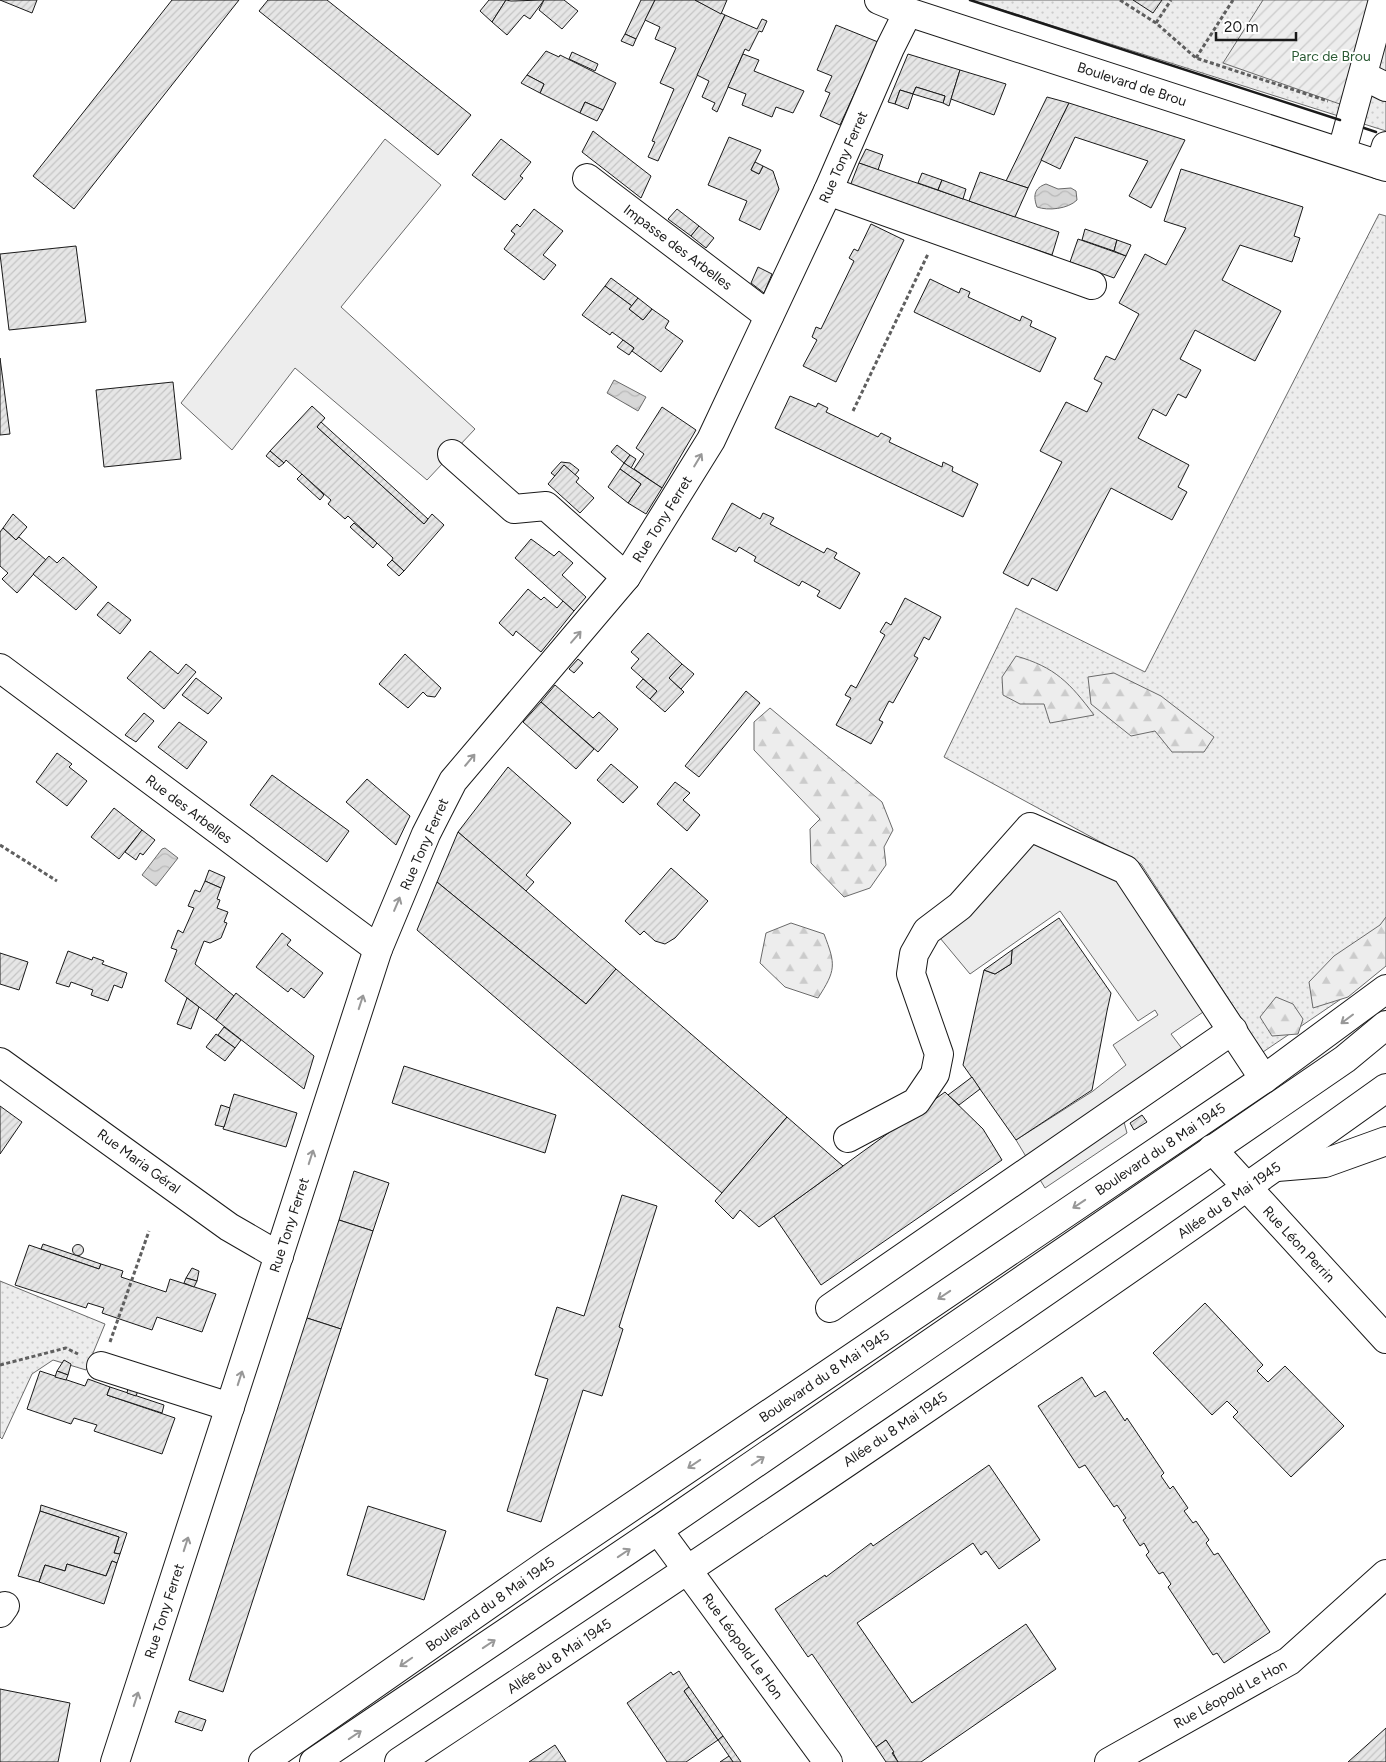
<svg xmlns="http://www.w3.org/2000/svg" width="1386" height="1762" viewBox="0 0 1386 1762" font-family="Figtree,sans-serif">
<defs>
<pattern id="grass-dots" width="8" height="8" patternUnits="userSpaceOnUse" patternTransform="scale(1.25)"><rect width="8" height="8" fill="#ededed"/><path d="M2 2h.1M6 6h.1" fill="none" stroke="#cbcbcb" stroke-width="1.8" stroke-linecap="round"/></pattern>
<pattern id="forest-firs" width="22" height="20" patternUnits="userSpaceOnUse" patternTransform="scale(1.25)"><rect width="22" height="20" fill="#ededed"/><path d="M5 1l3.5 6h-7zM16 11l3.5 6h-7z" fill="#cbcbcb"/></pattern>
<pattern id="garden-furrows" width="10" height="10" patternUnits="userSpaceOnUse" patternTransform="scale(1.25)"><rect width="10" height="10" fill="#ededed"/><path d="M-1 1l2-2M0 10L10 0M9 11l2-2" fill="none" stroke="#cbcbcb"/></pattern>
<pattern id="water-waves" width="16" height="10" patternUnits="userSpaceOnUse" patternTransform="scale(1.25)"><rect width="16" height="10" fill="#d7d7d7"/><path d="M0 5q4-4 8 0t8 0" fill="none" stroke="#b8b8b8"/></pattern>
<pattern id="building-hatch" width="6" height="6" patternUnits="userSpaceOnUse" patternTransform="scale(1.25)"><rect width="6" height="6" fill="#e6e6e6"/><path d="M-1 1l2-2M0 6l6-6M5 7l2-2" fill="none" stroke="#c5c5c5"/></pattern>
</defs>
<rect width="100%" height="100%" fill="#fff"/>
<g fill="url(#grass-dots)" stroke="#6a6a6a">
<path d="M971,0H1386V131Z"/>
<path d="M1379,214L1386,216V956L1344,997L1263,1052L1141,864L944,757L1016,608L1145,672Z"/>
<path d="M0,1281L105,1324L86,1370L53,1360L32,1374L2,1439L0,1437Z"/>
</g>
<g fill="url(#forest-firs)" stroke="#6a6a6a">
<path d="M1016,656C1055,667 1070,683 1094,715L1050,723L1044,704H1020L1003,695L1002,677Z"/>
<path d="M1114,673L1161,696L1214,737L1204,752H1172L1155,731L1131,736L1091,704L1088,677Z"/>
<path d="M770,708L882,802L893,830L884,847L886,865L870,888L844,897L811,863L810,829L820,819L754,750V722Z"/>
<path d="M1386,917V966L1348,997L1313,1008L1309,982L1334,956L1380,925Z"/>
<path d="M791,923L824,934C836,965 836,970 818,998L785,987L760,963L766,933Z"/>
<path d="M1276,997L1293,1004L1303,1019L1298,1034L1272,1036L1260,1017Z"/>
</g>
<path fill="url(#garden-furrows)" stroke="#6a6a6a" d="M1263,0H1380L1354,109L1223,63Z"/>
<g fill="#ededed" stroke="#6a6a6a">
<path d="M385,139L441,185L341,307L475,429L427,480L295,368L232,450L181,403Z"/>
<path d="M1030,833L1121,876L1209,1008L1171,1034L1199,1071L1124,1122L1127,1133L1045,1188L1016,1140L1093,1091L1126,1065L1113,1045L1158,1015L1155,1010L1138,1021L1060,911L970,974L935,932Z"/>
</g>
<g fill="url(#water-waves)" stroke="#6a6a6a">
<path d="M1046,184L1058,189L1071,188L1076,191L1077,200C1068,209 1048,211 1037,207C1033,196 1034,188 1046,184Z"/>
<path d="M614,380L646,397L638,411L607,393Z"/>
<path d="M165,848L178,858L156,886L142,875L162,849Z"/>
</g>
<g fill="url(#building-hatch)" stroke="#1a1a1a">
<path d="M0,0H37L32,13Z"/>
<path d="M172,0H239L74,209L33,176Z"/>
<path d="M268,0H327L471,115L438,155L259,11Z"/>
<path d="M489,0H506L492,22L480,11Z"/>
<path d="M506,0L511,1L544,0L530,19L524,15L507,35L492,22Z"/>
<path d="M544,0H564L578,11L562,29L539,10Z"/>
<path d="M641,0H655L636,39L625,34Z"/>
<path d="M655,0H695L725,15L658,161L648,157L655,142L652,141L674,89L660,83L676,48L655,39L660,27L645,20Z"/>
<path d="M695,0H727L721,14Z"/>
<path d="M1133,0H1162L1153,13Z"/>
<path d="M725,15L757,29L762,19L767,21L762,32L759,31L749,51L745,49L717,112L712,109L715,103L702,97L709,81L697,75Z"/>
<path d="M836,25L878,42L840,125L820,116L830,93L825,91L832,76L817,70Z"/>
<path d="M625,34L636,39L633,46L621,41Z"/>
<path d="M546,51L559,57L560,55L616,83L603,110L585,102L580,113L540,93L544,84L527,75Z"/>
<path d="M572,52L598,64L595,71L569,59Z"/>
<path d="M743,54L759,60L754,71L804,91L793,113L776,107L772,117L742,105L746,94L728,87Z"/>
<path d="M908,54L960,70L949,106L943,103L945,96L916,87L913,94L900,90L895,104L888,102Z"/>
<path d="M960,70L1006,84L994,115L951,99Z"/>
<path d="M527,75L544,84L540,93L521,83Z"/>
<path d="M916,87L945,96L943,103L913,94Z"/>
<path d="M900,90L913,94L908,109L895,104Z"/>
<path d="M1047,97L1069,103L1028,188L1006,181Z"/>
<path d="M585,102L603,110L597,121L580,113Z"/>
<path d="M1069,103L1185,140L1151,208L1129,196L1148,161L1075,137L1060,169L1041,160Z"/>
<path d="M593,131L651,176L641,198L582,152Z"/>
<path d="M729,137L761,150L751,170L759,174L763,166L773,171L779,189L760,230L739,220L747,201L708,185Z"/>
<path d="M501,139L531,162L520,176L523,178L505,200L472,175Z"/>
<path d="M866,149L883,155L878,170L859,163Z"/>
<path d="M755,162L763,166L759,174L751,170Z"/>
<path d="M859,163L1059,232L1052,255L850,186Z"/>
<path d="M1181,169L1303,207L1294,236L1300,238L1292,262L1240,245L1222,280L1281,311L1255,361L1195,330L1180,359L1201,370L1186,398L1178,394L1166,416L1153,409L1138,438L1189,465L1178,487L1187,492L1172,520L1111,488L1057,591L1032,578L1028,586L1003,573L1062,462L1040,451L1066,402L1087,412L1102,383L1094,379L1106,356L1115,360L1139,314L1119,303L1145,254L1166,265L1186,228L1164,221Z"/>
<path d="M980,172L1028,188L1015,217L969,201Z"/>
<path d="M922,173L942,180L938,190L918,183Z"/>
<path d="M942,180L966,189L963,199L938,190Z"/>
<path d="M534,209L563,231L543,255L556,265L544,280L504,249L515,234L511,231L517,224L520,227Z"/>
<path d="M677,209L699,226L691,236L668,219Z"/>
<path d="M871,224L904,240L836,382L803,366L817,340L812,337L816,327L821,329L854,261L849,258L854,249L858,251Z"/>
<path d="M699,226L714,238L706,248L691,236Z"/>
<path d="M1085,229L1117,240L1114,251L1082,240Z"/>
<path d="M1078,239L1126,256L1114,278L1070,262Z"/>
<path d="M1117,240L1131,245L1126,256L1114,251Z"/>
<path d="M76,246L86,322L9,330L0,254Z"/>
<path d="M758,267L772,274L764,293L751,283Z"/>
<path d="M611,278L638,298L632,306L605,286Z"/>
<path d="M930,279L959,293L961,288L970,292L968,297L1020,321L1022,316L1032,321L1030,326L1056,338L1040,372L914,312Z"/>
<path d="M605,286L632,306L629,309L643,320L652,309L669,321L665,328L683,341L661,372L632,351L634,348L612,332L610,335L582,315Z"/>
<path d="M638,298L652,309L643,320L629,309Z"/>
<path d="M623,340L634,348L629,355L617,347Z"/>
<path d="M0,358L10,434L0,435Z"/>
<path d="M173,382L181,459L104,467L96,390Z"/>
<path d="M790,396L816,407L818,403L828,408L826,412L878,437L881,433L891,438L889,442L942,467L943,462L953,467L952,471L978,484L963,517L775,428Z"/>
<path d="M312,406L325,418L317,427L424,524L432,514L444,525L404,571L392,560L393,558L348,516L345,519L328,504L331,500L286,460L284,463L270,451Z"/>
<path d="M662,407L696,430L662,488L634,469L644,454L636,448Z"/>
<path d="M321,422L428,519L424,524L317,427Z"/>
<path d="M617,445L630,455L624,463L611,452Z"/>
<path d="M270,451L284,463L279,467L266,456Z"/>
<path d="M630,455L636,459L631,468L624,463Z"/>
<path d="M561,462L570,463L579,470L575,475L564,465L555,476L551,473Z"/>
<path d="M624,463L662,488L646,514L628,503L641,484L620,469Z"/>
<path d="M564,465L579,478L576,482L594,498L580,513L548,484Z"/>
<path d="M620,469L641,484L628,503L608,487Z"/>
<path d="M302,474L324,495L320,500L297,479Z"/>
<path d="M732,503L760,519L763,513L774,518L770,524L824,553L827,548L837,553L834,558L860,573L840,609L817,596L820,591L802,581L799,586L754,561L756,557L739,547L736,552L712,539Z"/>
<path d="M13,514L27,527L16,540L3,528Z"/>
<path d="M354,523L377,543L373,548L350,527Z"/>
<path d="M3,528L16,540L19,537L46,560L17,593L2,579L8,573L0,566V532Z"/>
<path d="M531,539L554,556L559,551L573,563L562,575L586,597L574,611L515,558Z"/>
<path d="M49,556L57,563L63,557L97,587L76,610L33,574Z"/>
<path d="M392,560L404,571L399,576L387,565Z"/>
<path d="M528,589L541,600L544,597L557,608L563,601L574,611L541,652L516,631L513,636L499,623Z"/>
<path d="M905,598L941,617L929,640L924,637L914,656L918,658L893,703L889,701L879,720L883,722L871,744L836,725L851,698L845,695L851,685L856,688L885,635L880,632L886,622L891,625Z"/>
<path d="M108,602L131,620L120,634L97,615Z"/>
<path d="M648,633L682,664L669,678L684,692L665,712L650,699L657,691L631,668L639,659L631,652Z"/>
<path d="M150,651L178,674L186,664L196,672L164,709L127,678Z"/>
<path d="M405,654L441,688L435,697L427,696L423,692L408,708L379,684Z"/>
<path d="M578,659L583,663L574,673L569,669Z"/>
<path d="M682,664L694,674L681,689L669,678Z"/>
<path d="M196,678L222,698L208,714L182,695Z"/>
<path d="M643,679L657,691L650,699L636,687Z"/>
<path d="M555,685L593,718L599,712L618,729L598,752L541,702Z"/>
<path d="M746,691L760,703L699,777L685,766Z"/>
<path d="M541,702L594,749L576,769L523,722Z"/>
<path d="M144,713L154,721L136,742L125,735Z"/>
<path d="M179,722L207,742L187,769L158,747Z"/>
<path d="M57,753L72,764L69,767L87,781L67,806L36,782Z"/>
<path d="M611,764L638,787L623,803L597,780Z"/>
<path d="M508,767L571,823L526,875L534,882L526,891L458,832Z"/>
<path d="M272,775L349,831L327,862L250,805Z"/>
<path d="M367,779L410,816L396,845L346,802Z"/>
<path d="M675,782L690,793L683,800L700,815L687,831L657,804Z"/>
<path d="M114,808L142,830L119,859L91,837Z"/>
<path d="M142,830L155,840L143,855L140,853L136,860L125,852Z"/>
<path d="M458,832L616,969L586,1004L437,882Z"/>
<path d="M671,868L708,901L675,938L665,944L655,941L644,931L640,935L625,921Z"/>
<path d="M209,870L225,877L221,888L205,881Z"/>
<path d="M205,881L221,888L217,899L220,900L217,908L228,912L224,922L227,923L221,938L210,943L204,941L195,964L234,996L216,1020L165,981L177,950L171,948L178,930L183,933L194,908L188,906L195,890L200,892Z"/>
<path d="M437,882L586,1004L616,969L787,1117L722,1193L417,930Z"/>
<path d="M1059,918L1111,993L1107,1011L1092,1090L1016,1140L963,1065L984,970L995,974L1011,964L1012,950Z"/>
<path d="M282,933L291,940L287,945L323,973L304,998L291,988L288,992L256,967Z"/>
<path d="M1012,950L1011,964L995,974L984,970Z"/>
<path d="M68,951L92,960L93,957L104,961L102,964L127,973L122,988L114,985L108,1001L91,995L93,990L71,982L69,987L56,983Z"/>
<path d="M0,953L28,962L19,990L0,984Z"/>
<path d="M236,993L314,1056L304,1089L216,1020Z"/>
<path d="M187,998L199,1007L191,1029L177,1024Z"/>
<path d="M224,1027L241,1040L235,1048L218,1035Z"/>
<path d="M216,1034L235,1048L225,1061L206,1047Z"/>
<path d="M404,1066L556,1115L545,1153L392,1103Z"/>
<path d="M972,1077L980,1089L959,1105L948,1095Z"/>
<path d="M945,1092L983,1129L1002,1160L821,1285L774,1216Z"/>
<path d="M234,1094L297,1113L286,1147L223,1129Z"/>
<path d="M221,1105L230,1108L224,1127L215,1125Z"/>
<path d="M0,1106L22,1122L0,1154Z"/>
<path d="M1142,1115L1147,1122L1134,1130L1130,1123Z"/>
<path d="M787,1117L843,1166L759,1227L740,1210L733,1219L715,1201Z"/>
<path d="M354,1171L389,1183L373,1231L339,1220Z"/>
<path d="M622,1195L657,1206L619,1327L623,1329L602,1396L583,1390L541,1522L507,1511L548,1379L535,1375L557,1307L584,1316Z"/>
<path d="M339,1220L373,1231L341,1329L307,1318Z"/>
<path d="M43,1244L101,1264L99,1269L41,1249Z"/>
<circle cx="78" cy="1250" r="5.5"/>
<path d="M29,1245L99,1269L101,1264L123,1271L121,1277L166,1292L170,1279L216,1294L202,1332L157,1317L152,1330L102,1313L104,1308L88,1303L86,1308L15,1285Z"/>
<path d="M192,1268L199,1271L197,1281L186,1278Z"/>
<path d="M186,1278L197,1281L194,1287L184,1283Z"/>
<path d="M1205,1303L1263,1365L1257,1371L1268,1382L1285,1366L1344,1426L1291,1477L1233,1417L1238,1412L1227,1401L1212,1415L1153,1353Z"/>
<path d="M307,1318L341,1329L223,1692L189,1680Z"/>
<path d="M64,1360L71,1364L68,1375L57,1371Z"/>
<path d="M40,1371L85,1386L88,1379L110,1387L107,1395L175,1418L162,1454L94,1431L97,1425L74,1418L71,1424L27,1409Z"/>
<path d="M57,1371L68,1375L66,1380L55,1377Z"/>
<path d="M1082,1377L1095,1397L1105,1391L1125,1421L1127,1418L1164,1473L1161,1476L1170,1489L1173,1486L1188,1508L1184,1511L1193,1523L1196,1521L1209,1540L1206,1543L1214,1555L1218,1553L1270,1632L1224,1663L1217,1653L1213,1655L1168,1587L1171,1584L1163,1572L1159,1574L1146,1555L1149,1552L1144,1543L1140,1546L1123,1520L1126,1518L1117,1505L1114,1507L1085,1465L1079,1468L1038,1406Z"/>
<path d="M110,1387L164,1405L162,1413L107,1395Z"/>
<path d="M128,1388L138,1391L136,1396L127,1393Z"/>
<path d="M989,1465L1040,1540L999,1569L986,1551L981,1555L973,1543L857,1623L912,1703L1026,1624L1056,1669L921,1762H898L886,1740L876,1747L812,1654L808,1657L775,1609L825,1575L826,1577L871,1543L873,1546Z"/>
<path d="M41,1505L127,1533L120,1554L114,1553L119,1537L40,1511Z"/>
<path d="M368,1506L446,1531L424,1600L347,1575Z"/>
<path d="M40,1511L119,1537L114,1553L120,1554L117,1563L112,1561L106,1576L67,1564L65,1571L45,1565L39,1582L18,1576Z"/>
<path d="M112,1561L117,1563L104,1604L39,1582L45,1565L65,1571L67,1564L106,1576Z"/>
<path d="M679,1671L689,1687L684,1691L718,1740L686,1762H667L627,1703L671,1672L673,1675Z"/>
<path d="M689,1687L723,1736L718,1740L684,1691Z"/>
<path d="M0,1689L70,1703L58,1762H0Z"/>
<path d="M179,1711L206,1720L202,1731L175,1722Z"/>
<path d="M1386,1728V1762H1348Z"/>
<path d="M723,1736L741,1762H733L729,1756L718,1740Z"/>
<path d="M886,1740L894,1752L892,1753L898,1762H886L876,1747Z"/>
<path d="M555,1745L566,1762H529Z"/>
<path d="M729,1756L733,1762H720Z"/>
</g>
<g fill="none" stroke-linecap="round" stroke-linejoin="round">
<g stroke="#1a1a1a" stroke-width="30">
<g id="minor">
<path d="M1364,76L1386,87"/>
<path d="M1342,151L1383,0"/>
<path d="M1380,165L1386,146"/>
<path d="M587,178L769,316"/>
<path d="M828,191L1092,285"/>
<path d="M452,454L514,509L546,506L626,577"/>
<path d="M0,668L378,949"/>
<path d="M0,1062L229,1227L279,1256"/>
<path d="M848,1138L916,1102L935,1074L939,1054L911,974L914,954L927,931L960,906L1030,827L1126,870L1264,1079"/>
<path d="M1212,1149L1386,1339"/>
<path d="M1277,1167L1325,1163L1386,1141"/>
<path d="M830,1308L1233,1030"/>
<path d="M101,1366L230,1407"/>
<path d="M658,1530L828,1762"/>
<path d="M0,1613L5,1606"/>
<path d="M115,1762L378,949L426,834L453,781L626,577L711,440L828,191L890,48L908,12"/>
<path d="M399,1762C731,1542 1062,1320 1386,1088"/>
<path d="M1109,1762L1289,1661L1386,1574"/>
</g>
</g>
<g stroke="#1a1a1a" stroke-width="30">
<g id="major">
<path d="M879,0L908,12L1386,167"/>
<path d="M263,1762L547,1564L1264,1079L1386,989"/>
<path d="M314,1762L658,1530L1345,1059L1386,1025"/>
</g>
</g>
<g stroke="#5f5f5f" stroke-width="3" stroke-dasharray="4 2.5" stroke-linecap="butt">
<path d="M1120,0L1156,23L1196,58L1328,101"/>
<path d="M1156,23L1171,0"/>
<path d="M1196,58L1233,0"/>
<path d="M853,411L928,254"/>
<path d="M0,845L57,881"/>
<path d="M110,1342L149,1231"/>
<path d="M0,1365L66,1348L78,1354"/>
</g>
<use href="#minor" stroke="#fff" stroke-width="28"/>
<use href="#major" stroke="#fff" stroke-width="28"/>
<g stroke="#1a1a1a" stroke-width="2.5">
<path d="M970,0L1340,120"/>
<path d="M1364,128L1376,132"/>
</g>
</g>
<defs><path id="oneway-shaft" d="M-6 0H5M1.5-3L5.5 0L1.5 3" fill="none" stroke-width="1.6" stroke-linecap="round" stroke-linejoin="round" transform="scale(1.25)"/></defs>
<g stroke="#989898">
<use href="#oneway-shaft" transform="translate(698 460) rotate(-59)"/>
<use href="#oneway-shaft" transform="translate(576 637) rotate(-49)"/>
<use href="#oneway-shaft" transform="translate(470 760) rotate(-50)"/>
<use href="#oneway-shaft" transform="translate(397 904) rotate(-67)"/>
<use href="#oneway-shaft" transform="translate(361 1002) rotate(-72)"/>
<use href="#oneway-shaft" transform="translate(1347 1019) rotate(143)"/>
<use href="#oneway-shaft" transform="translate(311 1157) rotate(-72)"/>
<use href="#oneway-shaft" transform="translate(1079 1204) rotate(146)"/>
<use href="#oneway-shaft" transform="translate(944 1295) rotate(146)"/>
<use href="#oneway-shaft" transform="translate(240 1378) rotate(-72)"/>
<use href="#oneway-shaft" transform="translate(758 1461) rotate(-34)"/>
<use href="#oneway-shaft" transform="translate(694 1464) rotate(146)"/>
<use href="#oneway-shaft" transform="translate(186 1544) rotate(-72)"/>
<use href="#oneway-shaft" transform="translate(624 1553) rotate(-34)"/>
<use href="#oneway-shaft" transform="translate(489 1644) rotate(-34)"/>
<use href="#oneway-shaft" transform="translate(406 1662) rotate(145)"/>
<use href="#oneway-shaft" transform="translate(136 1699) rotate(-72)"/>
<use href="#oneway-shaft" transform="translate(355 1735) rotate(-34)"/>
</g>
<g text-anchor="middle" stroke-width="4" stroke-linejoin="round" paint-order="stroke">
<g font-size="14" fill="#2b5a34" stroke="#fff">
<text x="1331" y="61">Parc de Brou</text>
</g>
<g font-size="14" fill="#1a1a1a" stroke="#fff">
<text transform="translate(1132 84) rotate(18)" y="5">Boulevard de Brou</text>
<text transform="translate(843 157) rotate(-66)" y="5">Rue Tony Ferret</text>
<text transform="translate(678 247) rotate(37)" y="5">Impasse des Arbelles</text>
<text transform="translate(662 519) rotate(-58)" y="5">Rue Tony Ferret</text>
<text transform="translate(189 809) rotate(37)" y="5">Rue des Arbelles</text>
<text transform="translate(424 844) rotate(-66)" y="5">Rue Tony Ferret</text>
<text transform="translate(1160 1149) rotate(-34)" y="5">Boulevard du 8 Mai 1945</text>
<text transform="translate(139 1161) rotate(36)" y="5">Rue Maria Géral</text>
<text transform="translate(1229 1200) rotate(-35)" y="5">Allée du 8 Mai 1945</text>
<text transform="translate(289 1225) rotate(-72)" y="5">Rue Tony Ferret</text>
<text transform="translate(1299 1244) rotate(47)" y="5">Rue Léon Perrin</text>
<text transform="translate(824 1376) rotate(-34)" y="5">Boulevard du 8 Mai 1945</text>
<text transform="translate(895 1429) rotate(-34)" y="5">Allée du 8 Mai 1945</text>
<text transform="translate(490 1604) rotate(-35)" y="5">Boulevard du 8 Mai 1945</text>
<text transform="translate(164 1611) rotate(-72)" y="5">Rue Tony Ferret</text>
<text transform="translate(743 1646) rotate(54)" y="5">Rue Léopold Le Hon</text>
<text transform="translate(559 1656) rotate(-34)" y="5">Allée du 8 Mai 1945</text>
<text transform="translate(1230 1694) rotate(-29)" y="5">Rue Léopold Le Hon</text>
</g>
</g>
<path d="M1216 32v8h80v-8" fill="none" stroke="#1a1a1a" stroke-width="2.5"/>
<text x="1224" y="32" font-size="15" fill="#1a1a1a" stroke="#ffffff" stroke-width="4" paint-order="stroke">20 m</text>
</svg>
